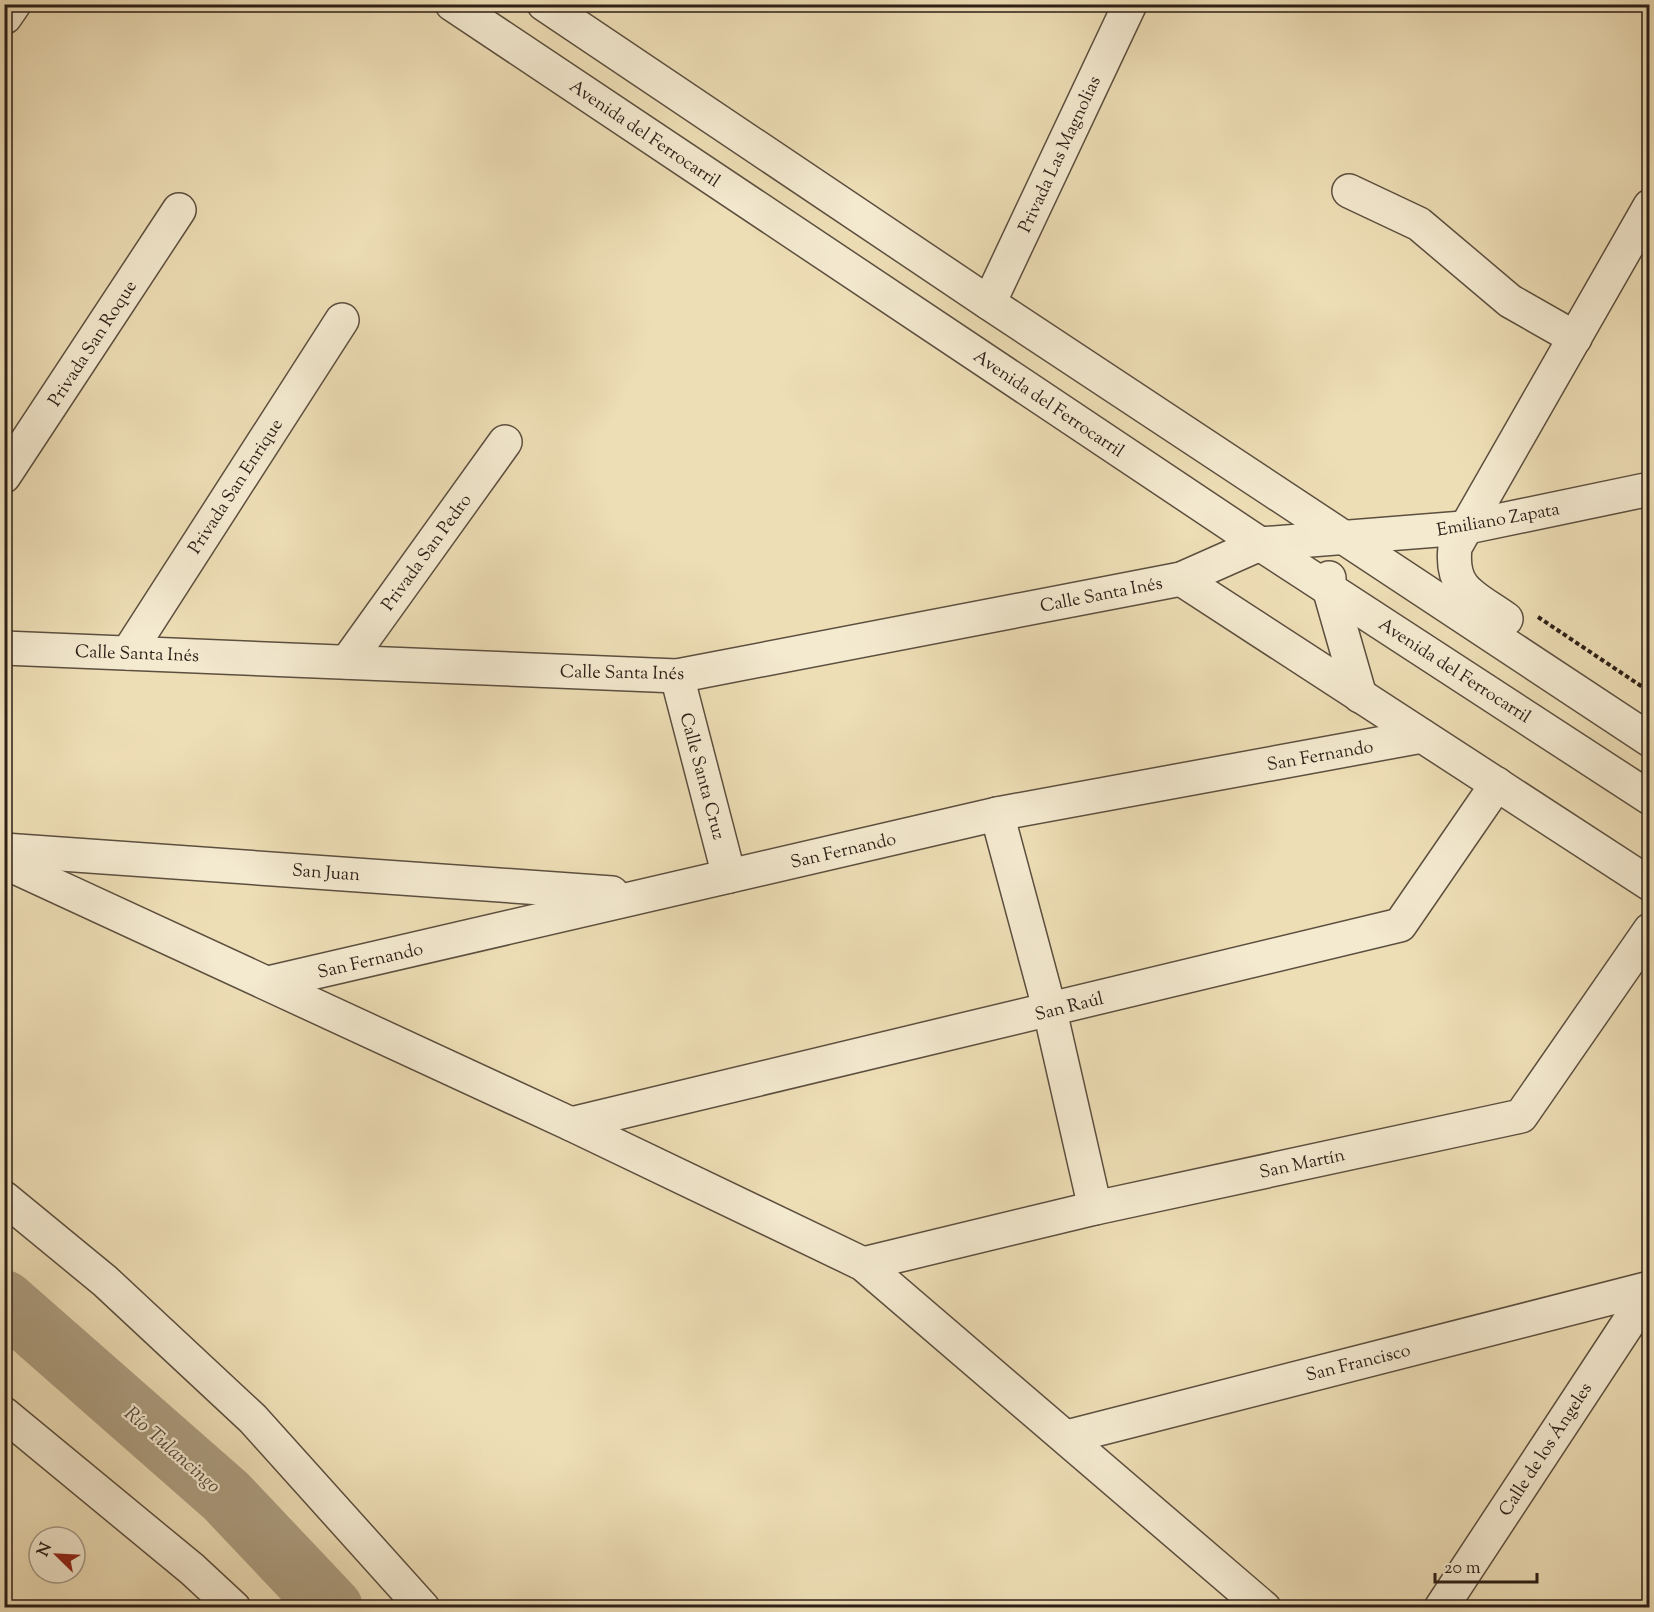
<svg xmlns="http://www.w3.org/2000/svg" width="1654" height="1612" viewBox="0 0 1654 1612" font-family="'Sorts Mill Goudy',serif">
<rect width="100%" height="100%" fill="#eedeb6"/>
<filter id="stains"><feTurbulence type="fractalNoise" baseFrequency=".00333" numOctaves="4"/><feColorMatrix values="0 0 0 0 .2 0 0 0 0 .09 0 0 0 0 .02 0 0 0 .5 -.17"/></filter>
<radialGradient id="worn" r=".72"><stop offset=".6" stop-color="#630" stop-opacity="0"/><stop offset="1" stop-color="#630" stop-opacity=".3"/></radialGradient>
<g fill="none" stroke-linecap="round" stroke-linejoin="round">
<path stroke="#ac9d80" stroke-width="62" d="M4,1301L226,1496L332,1608"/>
<g stroke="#5c4f3f" stroke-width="36">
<g id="minor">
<path d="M452,4L1260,544L1650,798"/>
<path d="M544,4L989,303L1650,740"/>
<path d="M5,17L14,4"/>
<path d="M1349,191L1419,224L1510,301L1575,338"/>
<path d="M989,303L1130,4"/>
<path d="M4,476L179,210"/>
<path d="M1329,578V588L1360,696"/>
<path d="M1181,579L1650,884"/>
<path d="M1506,619C1474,596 1450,591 1455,547L1650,206"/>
<path d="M4,648L677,676L1181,579L1260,544L1463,528L1650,489"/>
<path d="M128,653L342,320"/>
<path d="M347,662L505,442"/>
<path d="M677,676L729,876"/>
<path d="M997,814L1050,1011L1095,1208"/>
<path d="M4,850L612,893"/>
<path d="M4,862L571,1124L863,1264L1264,1608"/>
<path d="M268,983L997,814L1422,736"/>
<path d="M571,1124L1400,925L1497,784"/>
<path d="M4,1198L105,1281L253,1419L423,1608"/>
<path d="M863,1264L1095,1208L1521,1116L1650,930"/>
<path d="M4,1414L192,1569L234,1608"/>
<path d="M1067,1437L1650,1288"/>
<path d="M1441,1608L1650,1290"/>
</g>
</g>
<path stroke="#2c1f17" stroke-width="4" stroke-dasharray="4.5 3" stroke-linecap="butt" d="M1538,617L1650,692"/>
<use href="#minor" stroke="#f4ead0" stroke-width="33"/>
</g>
<g text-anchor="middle" stroke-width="4.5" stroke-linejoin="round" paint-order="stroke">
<g font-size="18" fill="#2c1f17" stroke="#f4ead0">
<text transform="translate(645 133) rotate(34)" y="6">Avenida del Ferrocarril</text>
<text transform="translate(1059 154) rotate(-65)" y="6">Privada Las Magnolias</text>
<text transform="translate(92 343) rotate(-57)" y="6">Privada San Roque</text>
<text transform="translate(1049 403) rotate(34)" y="6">Avenida del Ferrocarril</text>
<text transform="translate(235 486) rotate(-57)" y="6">Privada San Enrique</text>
<text transform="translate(1498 519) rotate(-10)" y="6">Emiliano Zapata</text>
<text transform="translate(426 552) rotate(-54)" y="6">Privada San Pedro</text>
<text transform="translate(1101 594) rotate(-11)" y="6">Calle Santa Inés</text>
<text transform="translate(137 653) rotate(2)" y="6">Calle Santa Inés</text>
<text transform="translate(1455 670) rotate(33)" y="6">Avenida del Ferrocarril</text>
<text transform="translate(622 672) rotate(1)" y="6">Calle Santa Inés</text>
<text transform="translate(1320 755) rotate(-10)" y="6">San Fernando</text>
<text transform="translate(703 776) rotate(75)" y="6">Calle Santa Cruz</text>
<text transform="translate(843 850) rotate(-13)" y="6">San Fernando</text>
<text transform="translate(326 872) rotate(4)" y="6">San Juan</text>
<text transform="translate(370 960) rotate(-13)" y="6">San Fernando</text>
<text transform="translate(1069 1006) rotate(-14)" y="6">San Raúl</text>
<text transform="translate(1302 1163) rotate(-12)" y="6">San Martín</text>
<text transform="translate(1358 1362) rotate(-14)" y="6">San Francisco</text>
<text transform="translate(1545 1449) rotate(-57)" y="6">Calle de los Ángeles</text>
</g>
<g font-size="20" font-style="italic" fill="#594b3c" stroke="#f4ead0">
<text transform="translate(173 1449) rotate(41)" y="7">Río Tulancingo</text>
</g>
</g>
<rect width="1654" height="1612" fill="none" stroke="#eedeb6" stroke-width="24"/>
<rect x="6" y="6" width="1642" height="1600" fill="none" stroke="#2c1f17" stroke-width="3"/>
<rect x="12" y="12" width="1630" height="1588" fill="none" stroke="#2c1f17" stroke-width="1.5"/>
<g transform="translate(57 1555) rotate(294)"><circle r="28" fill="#f4ead0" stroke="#a49986" stroke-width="1.5"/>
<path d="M0-4.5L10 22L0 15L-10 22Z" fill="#8f2418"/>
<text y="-9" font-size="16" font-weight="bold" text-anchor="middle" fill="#2c1f17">N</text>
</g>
<path d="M1435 1573v9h102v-9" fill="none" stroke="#2c1f17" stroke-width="3"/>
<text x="1444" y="1573" font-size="18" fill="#2c1f17" stroke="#f4ead0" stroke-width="4.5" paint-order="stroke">20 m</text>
<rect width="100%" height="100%" filter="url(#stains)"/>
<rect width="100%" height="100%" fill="url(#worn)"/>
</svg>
